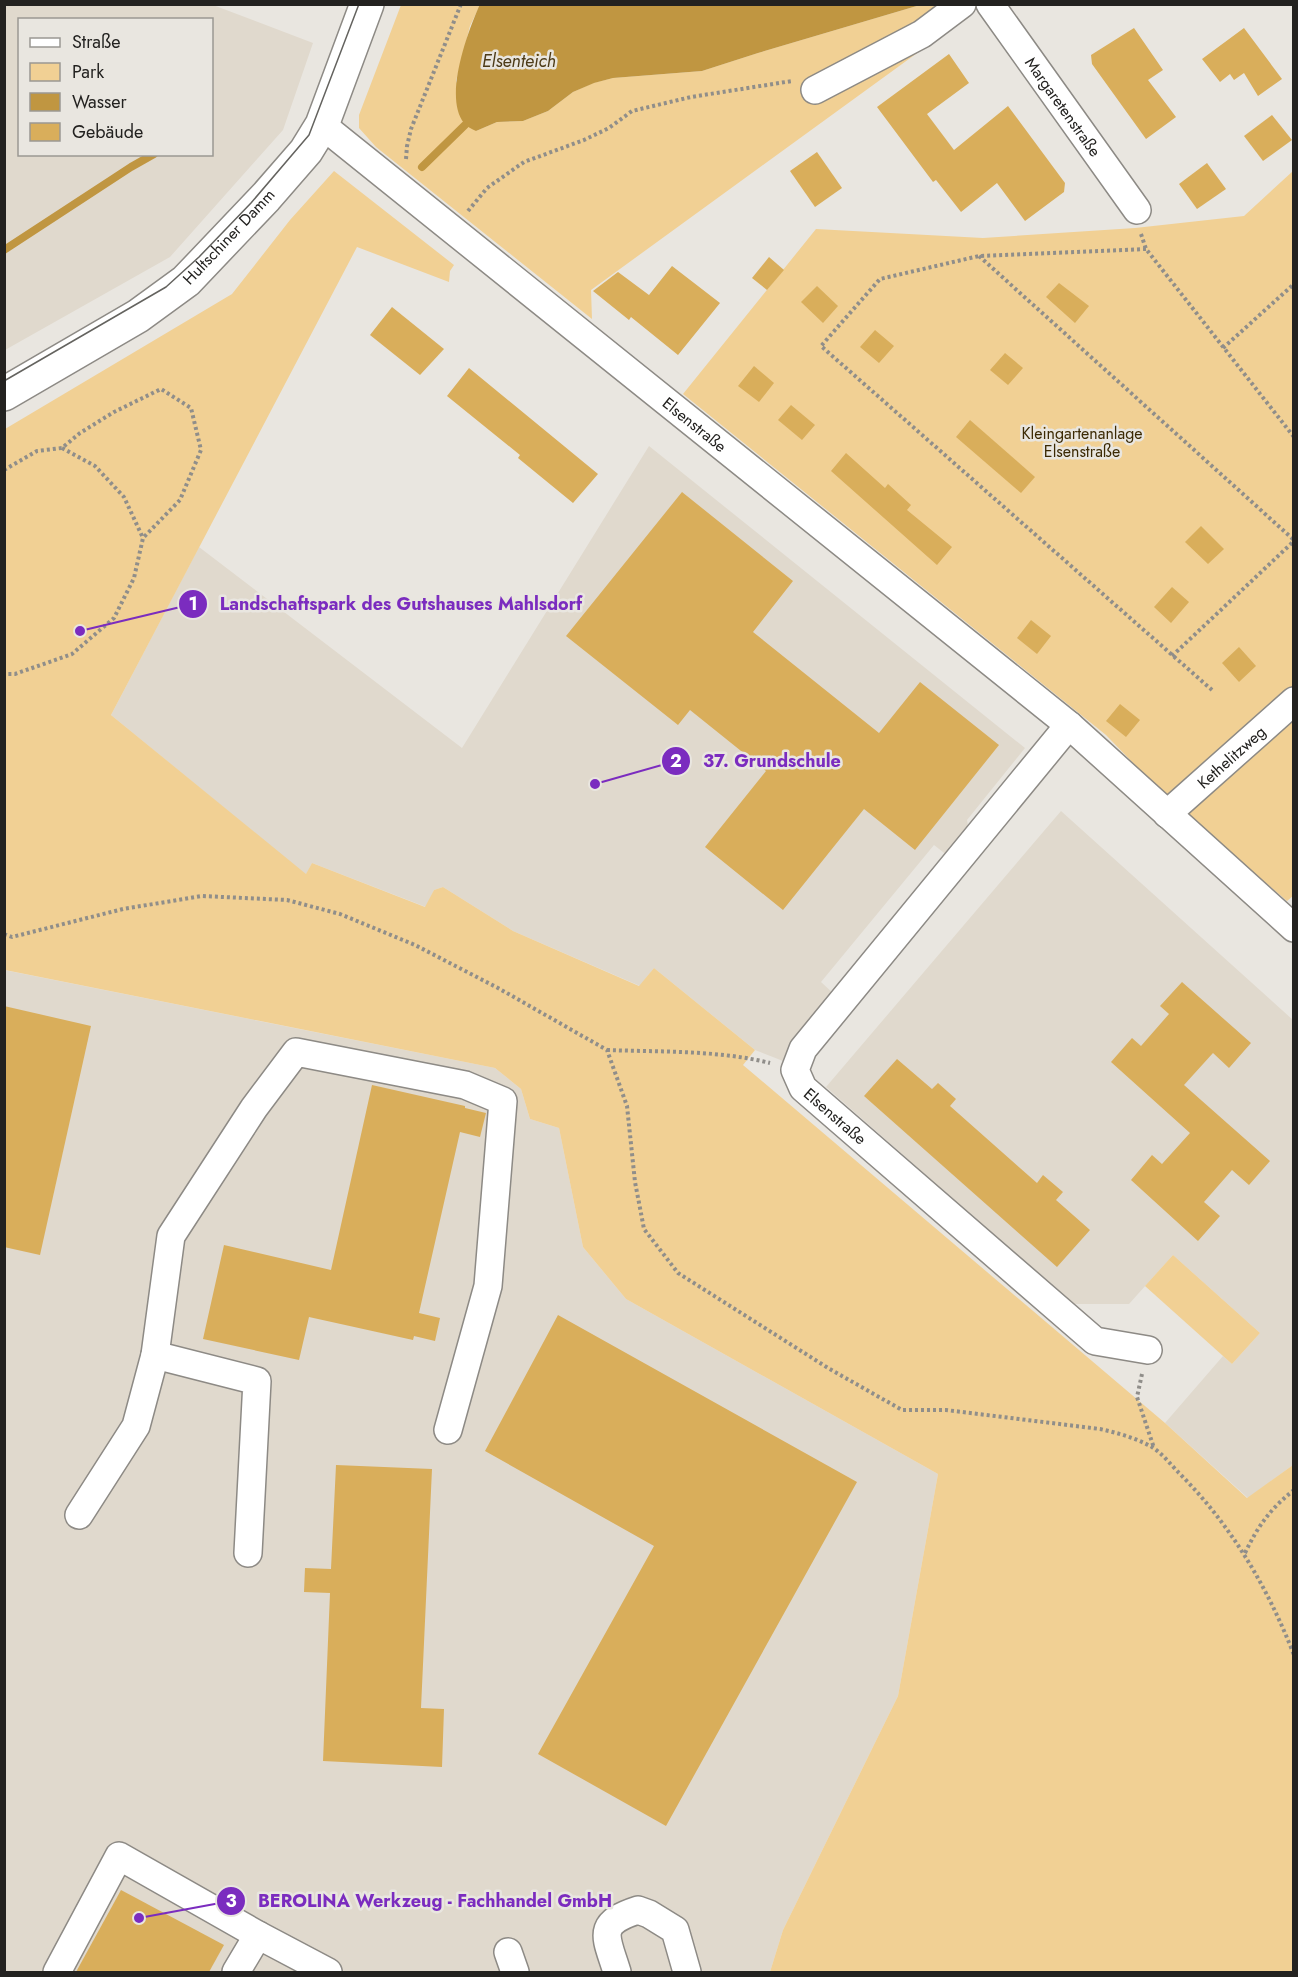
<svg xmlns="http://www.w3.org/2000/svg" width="1298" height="1977" viewBox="0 0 1298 1977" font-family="Jost,sans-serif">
<rect width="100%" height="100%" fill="#e9e6e0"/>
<g fill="#e0d9cd" fill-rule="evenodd">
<path d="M5,4L213,5L313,43L283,130L170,257L5,350ZM20,20H212V154H20Z"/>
<path d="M649,446L1025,748L967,820L969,831L948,856L934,845L821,982L835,995L783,1061L755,1050L654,968L640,986L513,931L443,887L434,890L426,907L312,863L306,875L111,715L199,547L462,748Z"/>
<path d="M1061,811L1293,1020V1465L1248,1498L1165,1423L1223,1356L1232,1364L1260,1333L1173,1255L1129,1304H1072L826,1087Z"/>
<path d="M4,970L495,1068L521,1089L530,1119L559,1128L583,1247L626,1299L938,1474L898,1696L783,1930L770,1972H5Z"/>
</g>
<g fill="#f1d094">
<path d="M401,5H480L470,26L456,81L476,131L497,122L523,121L548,111L573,92L593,83L613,78L702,71L758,53L920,5H971L975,11L591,290L592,319L376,147L359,128V115Z"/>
<path d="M334,171L454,265L450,271L449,282L357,247L111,715L306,874L312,863L425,907L434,890L443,887L513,931L639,986L654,968L755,1050L743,1065L1165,1423L1247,1498L1293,1465V1972H770L783,1930L898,1696L938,1474L626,1299L583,1247L559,1128L530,1119L521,1089L495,1068L5,970V429L232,294L290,220Z"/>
<path d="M1293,171V896L1287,901L1167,798L1106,735L683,394L816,229L983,238L1135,228L1244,216Z"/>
<path d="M1173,1255L1260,1333L1232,1364L1145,1286Z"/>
</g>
<path fill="#c09641" d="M480,4H920V5L758,53L702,71L613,78L594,83L573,92L548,111L523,121L497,122L476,131C472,129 467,127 464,123C443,97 468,31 480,4Z"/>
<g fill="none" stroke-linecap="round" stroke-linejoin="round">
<g stroke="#c09641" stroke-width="8">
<path d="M422,167L465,125"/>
<path d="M4,250L131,167L154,154"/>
</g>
</g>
<g fill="#d9ae5b">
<path d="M1134,28L1163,70L1148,80L1176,117L1146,139L1092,64L1091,55Z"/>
<path d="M1244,28L1282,79L1258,96L1244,73L1234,80L1230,74L1220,82L1202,59Z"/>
<path d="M949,54L969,83L927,114L954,150L1008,106L1065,183L1064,192L1025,221L997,183L961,212L936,180L933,182L877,107Z"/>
<path d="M1272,115L1292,140L1263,161L1244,136Z"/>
<path d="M817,152L842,188L815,207L790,171Z"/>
<path d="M1207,163L1226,189L1197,209L1179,184Z"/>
<path d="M769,257L784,270L767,290L752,278Z"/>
<path d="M672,266L720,303L678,355L631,317L629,320L593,291L618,272L649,295Z"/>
<path d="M1059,283L1089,306L1075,323L1046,297Z"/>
<path d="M817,286L838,306L823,323L801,302Z"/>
<path d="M392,307L444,349L420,375L370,335Z"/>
<path d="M875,330L894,346L879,363L860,347Z"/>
<path d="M1005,353L1023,368L1008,385L990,370Z"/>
<path d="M754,366L774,383L759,402L738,386Z"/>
<path d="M469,368L598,474L573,503L518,458L520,455L447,396Z"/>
<path d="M791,405L815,425L802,440L778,420Z"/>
<path d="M970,420L1035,477L1021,493L956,437Z"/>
<path d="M846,453L885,488L888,484L911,505L907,510L952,547L937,565L831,471Z"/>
<path d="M682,492L793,581L753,632L879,733L920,682L999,745L915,850L864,809L783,910L705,847L766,771L690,710L678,725L566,636Z"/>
<path d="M1201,526L1224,549L1208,564L1185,542Z"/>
<path d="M1172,587L1189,602L1171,623L1154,607Z"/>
<path d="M1031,620L1051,636L1037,654L1017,638Z"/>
<path d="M1239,647L1256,666L1239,682L1222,663Z"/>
<path d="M1120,704L1140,720L1126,737L1106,721Z"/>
<path d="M1182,982L1251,1043L1229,1068L1213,1053L1184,1085L1270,1161L1249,1185L1232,1170L1204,1202L1220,1216L1198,1241L1131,1180L1152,1155L1162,1164L1190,1133L1111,1062L1132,1038L1141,1046L1169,1014L1160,1006Z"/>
<path d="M4,1006L91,1026L40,1255L4,1247Z"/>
<path d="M897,1059L932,1089L938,1083L956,1099L950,1106L1037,1183L1043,1175L1063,1192L1056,1200L1090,1230L1057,1267L864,1096Z"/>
<path d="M372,1085L465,1106V1108L486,1113L480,1137L460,1132L419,1313L440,1318L435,1341L414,1336L413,1340L309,1317L299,1360L203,1339L224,1245L331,1270Z"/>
<path d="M558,1315L857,1482L666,1826L538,1754L654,1546L485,1451Z"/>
<path d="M336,1465L432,1469L421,1708L444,1709L442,1767L323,1761L330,1593L304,1592L305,1568L331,1569Z"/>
<path d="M121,1890L224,1945L209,1972H76Z"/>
</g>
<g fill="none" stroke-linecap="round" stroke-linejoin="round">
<g stroke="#8d8a85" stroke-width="30">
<g id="minor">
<path id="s1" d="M990,4L1137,210"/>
<path d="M815,90L922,34L962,4"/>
<path id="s2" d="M322,125L1069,725L1294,928"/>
<path id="s3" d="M1069,725L803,1049L795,1070L803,1088L1095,1341L1148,1350"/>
<path id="s4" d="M1167,814L1294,701"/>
<path d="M155,1355L257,1381L248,1553"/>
<path d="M79,1515L136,1426L155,1355L171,1236L254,1108L296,1052L465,1085L503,1101L488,1286L448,1430"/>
<path d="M508,1952L515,1972"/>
<path d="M57,1972L119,1856L258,1935L328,1972"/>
<path d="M236,1972L258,1935"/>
<path d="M617,1972C606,1936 595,1924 638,1910L649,1914L675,1930L687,1972"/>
</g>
</g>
<g stroke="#8d8a85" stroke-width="36">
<g id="major">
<path id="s5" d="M4,394L138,316L186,281L266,197L306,151L322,125L367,4"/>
</g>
</g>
<g stroke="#908e8a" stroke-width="4" stroke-dasharray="3 3" stroke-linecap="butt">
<path d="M406,159L407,146L411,129L461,4"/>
<path d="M468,211L487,188L524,162L584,140L609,128L632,111L691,97L792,81"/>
<path d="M1141,234L1146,249L1294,437"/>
<path d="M1146,249L979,256L880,279L821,346L1212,690"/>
<path d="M979,256L1294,540"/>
<path d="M1223,348L1294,284"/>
<path d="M62,448L95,466L124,497L143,538"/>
<path d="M4,470L37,451L62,448L80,433L114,412L161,389L191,408L201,450L180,500L143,538L134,578L114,618L72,654L15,674H4"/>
<path d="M1172,656L1294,541"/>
<path d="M4,934L12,937L123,909L202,896L287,900L340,914L415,945L498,988L607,1050L627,1106L635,1182L644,1229L678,1273L828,1368L902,1410H946L1100,1429C1118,1433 1136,1438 1152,1447C1162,1453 1171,1465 1179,1473C1231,1525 1267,1586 1294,1655"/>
<path d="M607,1050C661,1052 718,1050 770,1063"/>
<path d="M1142,1374L1137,1397L1154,1448"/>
<path d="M1245,1553C1258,1526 1270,1509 1294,1490"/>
</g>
<use href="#minor" stroke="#fff" stroke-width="27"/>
<use href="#major" stroke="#fff" stroke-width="33"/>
<path stroke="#64635f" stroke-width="1.5" d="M4,381L166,287L199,257L251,203L309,135L359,4"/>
</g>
<g text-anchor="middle" stroke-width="5" stroke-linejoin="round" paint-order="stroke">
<g font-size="16" fill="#232220" stroke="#e9e6e0">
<text dy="6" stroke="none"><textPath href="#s1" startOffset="126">Margaretenstraße</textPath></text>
<text dy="6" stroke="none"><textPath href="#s5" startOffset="276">Hultschiner Damm</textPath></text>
<text dy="6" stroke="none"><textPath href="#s2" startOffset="478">Elsenstraße</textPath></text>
<text dy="6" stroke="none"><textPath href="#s4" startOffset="86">Kethelitzweg</textPath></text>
<text dy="6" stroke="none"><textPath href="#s3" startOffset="504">Elsenstraße</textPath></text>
</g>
<g font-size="16" fill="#3b2903" stroke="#e9e6e0">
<text x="1082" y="439">Kleingartenanlage<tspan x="1082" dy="18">Elsenstraße</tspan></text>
</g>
<g font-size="18" font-style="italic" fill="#4d3b17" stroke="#e9e6e0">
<text x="519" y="67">Elsenteich</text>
</g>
</g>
<path fill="none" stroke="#7b2cbf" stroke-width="2" d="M80 631L193 604M595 784L676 761M139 1918L231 1901"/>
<g fill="#7b2cbf" stroke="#e9e6e0" stroke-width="2">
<circle cx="80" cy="631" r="6"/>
<circle cx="595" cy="784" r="6"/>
<circle cx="139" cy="1918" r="6"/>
<circle cx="193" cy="604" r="15"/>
<circle cx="676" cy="761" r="15"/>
<circle cx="231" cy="1901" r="15"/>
</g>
<g font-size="18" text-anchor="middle" font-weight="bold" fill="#fff">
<text x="193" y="610">1</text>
<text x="676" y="767">2</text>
<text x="231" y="1907">3</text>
</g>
<g font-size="18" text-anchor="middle" font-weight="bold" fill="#7b2cbf" stroke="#e9e6e0" stroke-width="5" stroke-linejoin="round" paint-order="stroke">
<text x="401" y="610">Landschaftspark des Gutshauses Mahlsdorf</text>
<text x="772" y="767">37. Grundschule</text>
<text x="435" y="1907">BEROLINA Werkzeug - Fachhandel GmbH</text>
</g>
<rect width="1298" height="1977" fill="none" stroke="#232220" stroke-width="12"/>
<rect x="18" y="18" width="195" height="138" fill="#e9e6e0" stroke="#9a9893" stroke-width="1.5"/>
<rect x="30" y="38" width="30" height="9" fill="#ffffff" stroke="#9a9893" stroke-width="1.5"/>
<text x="72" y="48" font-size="18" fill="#232220">Straße</text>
<rect x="30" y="63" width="30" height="18" fill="#f1d094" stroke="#9a9893" stroke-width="1.5"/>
<text x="72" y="78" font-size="18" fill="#232220">Park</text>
<rect x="30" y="93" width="30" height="18" fill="#c09641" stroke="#9a9893" stroke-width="1.5"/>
<text x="72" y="108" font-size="18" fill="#232220">Wasser</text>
<rect x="30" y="123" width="30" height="18" fill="#d9ae5b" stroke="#9a9893" stroke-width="1.5"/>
<text x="72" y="138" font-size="18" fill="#232220">Gebäude</text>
</svg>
